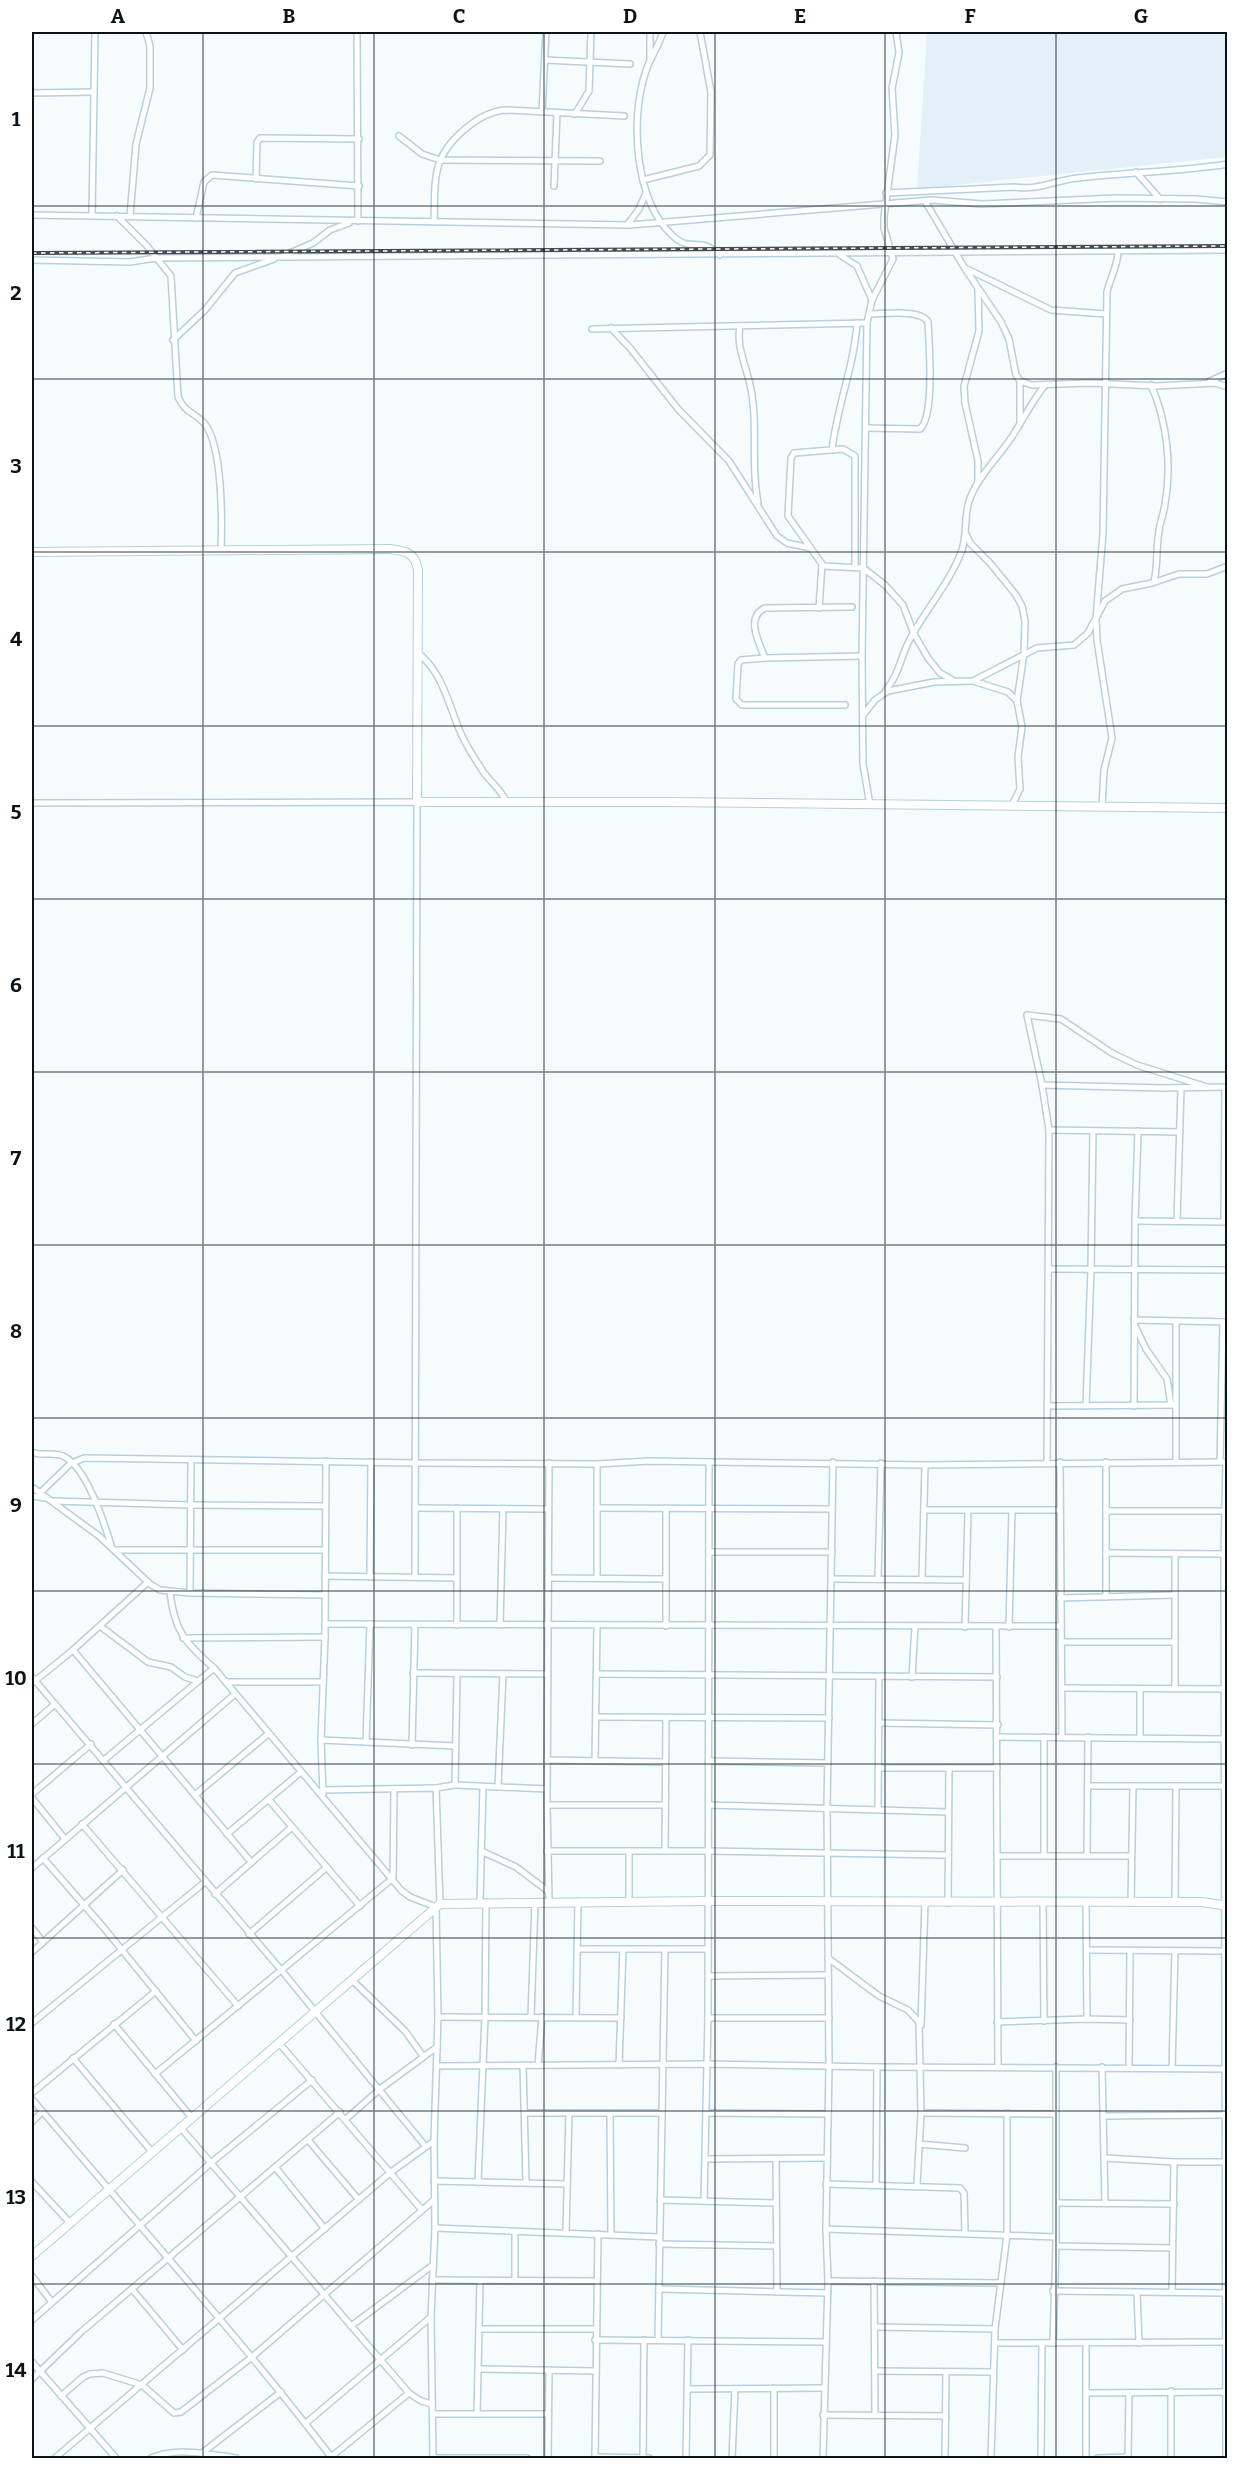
<svg xmlns="http://www.w3.org/2000/svg" width="1259" height="2490" viewBox="0 0 1259 2490" font-family="Bitter,serif">
<rect width="100%" height="100%" fill="#f6fbfe"/>
<path fill="#e4f0f8" d="M927,32H1227V157L917,189Z"/>
<g fill="none" stroke-linecap="round" stroke-linejoin="round">
<g stroke="#b6d0de" stroke-width="8">
<g id="street">
<path d="M357,32L358,221"/>
<path d="M663,32C659,46 649,59 645,74C630,120 635,201 672,235C691,254 699,235 720,255"/>
<path d="M545,60L630,64"/>
<path d="M650,60V32"/>
<path d="M32,93L94,92"/>
<path d="M542,112L546,32"/>
<path d="M575,114L589,91L591,32"/>
<path d="M399,136L422,154L440,160L600,161"/>
<path d="M1136,172L1160,199"/>
<path d="M256,179L257,142L260,138L359,139"/>
<path d="M643,180L699,166L710,155L711,92L700,32"/>
<path d="M554,186L557,113"/>
<path d="M886,193L1015,187C1037,191 1056,180 1078,178C1128,172 1178,172 1228,164"/>
<path d="M925,201L964,267L1001,322L1009,339L1016,375L1020,381V421"/>
<path d="M32,215L630,225L932,200L982,204L1116,198L1196,199L1228,202"/>
<path d="M92,215L95,32"/>
<path d="M117,216L147,246L171,276L178,397C185,413 194,412 204,423C223,445 222,522 221,551"/>
<path d="M130,216L136,144L150,88V46L146,32"/>
<path d="M196,218L204,182L212,175L359,186"/>
<path d="M434,222C435,204 433,184 438,167C445,141 480,111 506,110L624,116"/>
<path d="M628,224L639,209L646,193"/>
<path d="M840,255L857,266L872,300"/>
<path d="M283,256L313,243L330,230L349,223"/>
<path d="M32,260L130,262L156,258L1228,250"/>
<path d="M965,268L1051,310L1106,314"/>
<path d="M978,289L979,331L964,386L965,403L978,461V482"/>
<path d="M740,326C736,347 746,365 750,385C759,424 750,463 758,502"/>
<path d="M611,328L630,348L678,409L729,461L777,536L787,543L810,548"/>
<path d="M592,329L867,323"/>
<path d="M173,340L205,310L235,273L274,259"/>
<path d="M1020,381L1032,385L1090,383L1156,386L1215,383L1228,387"/>
<path d="M1210,381L1228,373"/>
<path d="M1151,385C1167,421 1172,466 1165,504C1164,513 1160,522 1159,531C1156,548 1158,565 1154,582"/>
<path d="M866,428L920,429C935,416 929,343 928,322C921,309 885,314 870,314"/>
<path d="M832,450C837,406 854,367 857,323"/>
<path d="M966,534L970,543L990,563L1016,595L1022,606L1025,621L1024,653L1017,701L1022,727L1018,757L1020,789L1012,805"/>
<path d="M822,566L863,568L885,585L903,605L914,634L928,658L940,673L954,681"/>
<path d="M819,608L822,564L788,516L791,458L794,453L843,449L855,456V567"/>
<path d="M418,653C442,672 448,702 459,729C464,743 474,757 482,770C489,781 502,790 507,803"/>
<path d="M765,658C759,643 745,617 765,608L852,607"/>
<path d="M973,681L1008,692L1017,701"/>
<path d="M886,690C899,674 900,659 909,641C925,610 950,583 962,550C968,532 963,513 971,496C981,472 1002,454 1015,432C1025,416 1033,400 1045,385"/>
<path d="M845,705H742L736,699L738,664L741,660L765,658L862,656"/>
<path d="M863,715L875,700L888,691L934,682L973,681L1037,648L1074,645L1088,633L1105,601L1122,589L1152,583L1179,574H1207L1228,566"/>
<path d="M32,803L417,802L415,1577"/>
<path d="M870,805L863,764L862,656L867,323L872,300L893,259L884,228V217L895,135L892,88L899,53L896,32"/>
<path d="M1102,807L1104,770L1112,738L1097,640L1096,619L1103,533L1107,292C1110,278 1118,266 1118,251"/>
<path d="M1042,1085L1162,1088L1228,1087"/>
<path d="M1049,1130L1180,1132"/>
<path d="M1135,1221L1228,1222"/>
<path d="M1177,1221L1181,1088"/>
<path d="M1224,1222L1225,1087"/>
<path d="M1049,1269L1228,1270"/>
<path d="M1134,1320L1228,1322"/>
<path d="M1176,1321V1461"/>
<path d="M1135,1326L1146,1349L1167,1379L1171,1405"/>
<path d="M1048,1406L1176,1405"/>
<path d="M1086,1406L1091,1269L1093,1131"/>
<path d="M1134,1406L1135,1221L1138,1131"/>
<path d="M32,1452C42,1457 53,1451 63,1456C86,1466 104,1522 111,1545"/>
<path d="M1047,1462L1049,1130L1042,1085L1027,1015L1061,1019L1112,1053L1137,1065L1207,1087"/>
<path d="M1060,1462L1062,1737"/>
<path d="M1106,1462V1597"/>
<path d="M1220,1462L1223,1322"/>
<path d="M32,1487L99,1536L150,1584L160,1590L190,1593L325,1595"/>
<path d="M40,1493L70,1464L84,1458L415,1463L597,1464L649,1461L925,1465L1228,1462"/>
<path d="M32,1496L45,1498"/>
<path d="M53,1501L190,1505L325,1506"/>
<path d="M415,1508L548,1509"/>
<path d="M597,1508L832,1509"/>
<path d="M925,1510H1059"/>
<path d="M1106,1511H1228"/>
<path d="M116,1550H325"/>
<path d="M710,1552H832"/>
<path d="M1106,1553L1224,1554"/>
<path d="M325,1576L457,1578"/>
<path d="M370,1577L371,1462"/>
<path d="M548,1578L666,1579"/>
<path d="M597,1578V1464"/>
<path d="M832,1579L966,1580"/>
<path d="M878,1579L881,1463"/>
<path d="M922,1579L925,1465"/>
<path d="M170,1592C174,1631 186,1644 214,1668L401,1890L410,1897L436,1907L438,2017L434,2141L435,2228L431,2317L433,2458"/>
<path d="M190,1593L191,1460"/>
<path d="M1060,1598L1175,1595"/>
<path d="M325,1624L1061,1626"/>
<path d="M457,1625V1508"/>
<path d="M500,1625L503,1509"/>
<path d="M100,1626L148,1662L171,1667L185,1677L198,1681"/>
<path d="M666,1626V1508"/>
<path d="M965,1627L968,1512"/>
<path d="M996,1627L998,2066"/>
<path d="M1009,1627L1012,1511"/>
<path d="M183,1638L325,1637"/>
<path d="M1062,1642H1175"/>
<path d="M73,1650L148,1582"/>
<path d="M413,1673L548,1674"/>
<path d="M457,1674L455,1785L547,1789"/>
<path d="M597,1674L997,1677"/>
<path d="M32,1677L282,1971L426,2147"/>
<path d="M912,1677L915,1626"/>
<path d="M35,1681L73,1650L251,1862"/>
<path d="M226,1682H323"/>
<path d="M1062,1688L1228,1689"/>
<path d="M1175,1688V1554"/>
<path d="M596,1717L829,1718"/>
<path d="M879,1723L998,1725"/>
<path d="M32,1724L55,1704"/>
<path d="M997,1737L1227,1739"/>
<path d="M1140,1737V1689"/>
<path d="M321,1740L455,1746"/>
<path d="M366,1742L370,1624"/>
<path d="M412,1745L415,1625"/>
<path d="M104,1760L214,1668"/>
<path d="M547,1760L665,1762"/>
<path d="M595,1761L597,1626"/>
<path d="M709,1761L828,1763"/>
<path d="M879,1768H997"/>
<path d="M1089,1786H1226"/>
<path d="M498,1787L503,1674"/>
<path d="M436,1788L455,1785"/>
<path d="M322,1790L436,1788L440,1904"/>
<path d="M32,1794L91,1744"/>
<path d="M323,1794L321,1740L325,1637L326,1461"/>
<path d="M195,1795L268,1734"/>
<path d="M32,1798L65,1839"/>
<path d="M269,1800L360,1906"/>
<path d="M547,1805H665"/>
<path d="M709,1805L947,1812"/>
<path d="M878,1810L879,1677"/>
<path d="M82,1824L238,2006"/>
<path d="M227,1834L301,1772"/>
<path d="M481,1851L516,1867L548,1891"/>
<path d="M547,1851H709L948,1855"/>
<path d="M665,1851L666,1718"/>
<path d="M1044,1854V1737"/>
<path d="M1087,1854L1088,1737"/>
<path d="M998,1856H1131"/>
<path d="M43,1858L104,1928L196,2041"/>
<path d="M32,1868L235,1694"/>
<path d="M215,1894L292,1827"/>
<path d="M549,1901L547,1805L549,1463"/>
<path d="M1043,1901L1044,2021"/>
<path d="M480,1902L483,1787"/>
<path d="M629,1902V1851"/>
<path d="M1175,1902L1176,1786"/>
<path d="M948,1903L949,1768"/>
<path d="M1086,1903L1087,2019"/>
<path d="M1131,1903L1133,1786"/>
<path d="M32,1928L43,1942"/>
<path d="M249,1934L327,1867"/>
<path d="M578,1949H708"/>
<path d="M1087,1950L1225,1951"/>
<path d="M32,1952L123,1870"/>
<path d="M828,1958L879,1996L908,2010L919,2022L921,2113L917,2185"/>
<path d="M708,1976L828,1975"/>
<path d="M353,1981L405,2031L423,2056"/>
<path d="M438,2017L621,2018"/>
<path d="M531,2017L535,1902"/>
<path d="M576,2017L578,1901"/>
<path d="M708,2018H829"/>
<path d="M997,2022L1087,2019L1130,2020"/>
<path d="M32,2023L205,1882"/>
<path d="M114,2024L192,2118"/>
<path d="M921,2025L925,1902"/>
<path d="M279,2043L422,2210"/>
<path d="M73,2058L152,2152"/>
<path d="M523,2065L526,2182"/>
<path d="M538,2065L542,2017"/>
<path d="M619,2065L623,1949"/>
<path d="M437,2066L707,2064L877,2067L1225,2069"/>
<path d="M1102,2067L1105,2203"/>
<path d="M1129,2067L1130,1951"/>
<path d="M1172,2068L1175,1951"/>
<path d="M155,2074L393,1878L394,1790"/>
<path d="M32,2093L156,1991"/>
<path d="M32,2099C132,2218 237,2334 332,2458"/>
<path d="M525,2113H661"/>
<path d="M610,2113L611,2234"/>
<path d="M706,2113L827,2114"/>
<path d="M921,2113L1055,2114"/>
<path d="M1103,2116L1225,2115"/>
<path d="M346,2119L380,2089L437,2047"/>
<path d="M32,2122L42,2112"/>
<path d="M180,2127L409,2393L421,2401L432,2404"/>
<path d="M308,2140L359,2200"/>
<path d="M919,2144L965,2148"/>
<path d="M1105,2158L1174,2162H1226"/>
<path d="M706,2159L826,2158"/>
<path d="M776,2159L777,2292"/>
<path d="M276,2168L325,2229"/>
<path d="M434,2181L567,2184"/>
<path d="M32,2182L71,2224"/>
<path d="M478,2182L485,2017L486,1902"/>
<path d="M826,2184L960,2188L964,2193L965,2233"/>
<path d="M876,2184L877,2067"/>
<path d="M660,2200L776,2203"/>
<path d="M704,2201L708,2018L709,1463"/>
<path d="M1056,2203L1174,2204"/>
<path d="M435,2228L659,2237"/>
<path d="M826,2229L1056,2237"/>
<path d="M515,2232V2280"/>
<path d="M566,2232L569,2113"/>
<path d="M659,2244L776,2246"/>
<path d="M1056,2246L1172,2248"/>
<path d="M32,2276L51,2301"/>
<path d="M432,2280L596,2281"/>
<path d="M828,2281L1001,2283"/>
<path d="M874,2281L875,2415"/>
<path d="M132,2289L183,2350"/>
<path d="M660,2289L828,2293"/>
<path d="M1053,2291L1226,2293"/>
<path d="M1172,2292L1174,2162"/>
<path d="M1137,2293L1139,2343"/>
<path d="M32,2320L212,2162L312,2080"/>
<path d="M351,2326L433,2265"/>
<path d="M875,2327L995,2329"/>
<path d="M480,2329H595"/>
<path d="M658,2339L665,1949"/>
<path d="M595,2340L826,2342"/>
<path d="M995,2343L1225,2342"/>
<path d="M1053,2343L1056,2246V2067"/>
<path d="M1086,2344V2458"/>
<path d="M32,2362L116,2458"/>
<path d="M479,2369L596,2371"/>
<path d="M875,2371L993,2372"/>
<path d="M32,2379L81,2332L340,2112"/>
<path d="M687,2389L824,2388"/>
<path d="M1171,2391V2458"/>
<path d="M1086,2393L1226,2392"/>
<path d="M61,2396L83,2377L90,2374L103,2373L142,2385L174,2413L181,2412L252,2357L434,2200"/>
<path d="M433,2414H548"/>
<path d="M477,2414L480,2281"/>
<path d="M823,2415L946,2416"/>
<path d="M306,2423L431,2317"/>
<path d="M202,2453L281,2392"/>
<path d="M331,2457L409,2393"/>
<path d="M595,2457L649,2458"/>
<path d="M55,2458L391,2172L434,2141"/>
<path d="M151,2458C178,2447 208,2454 236,2458"/>
<path d="M433,2458H527"/>
<path d="M548,2458L549,2370"/>
<path d="M595,2458L598,2234"/>
<path d="M643,2458L644,2340"/>
<path d="M686,2458L688,2340"/>
<path d="M732,2458L735,2389"/>
<path d="M774,2458V2388"/>
<path d="M823,2458L828,2281L826,2229L829,2067L827,1807L833,1462"/>
<path d="M945,2458L946,2372"/>
<path d="M991,2458L995,2329L1007,2235V2113"/>
<path d="M1041,2458L1042,2343"/>
<path d="M1098,2458L1128,2457"/>
<path d="M1128,2458L1129,2393"/>
<path d="M1226,2458L1224,1554L1226,1462"/>
</g>
</g>
<g stroke="#b6d0de" stroke-width="10">
<g id="secondary">
<path d="M32,552L389,549C405,551 415,552 418,570L417,802H665L1228,808"/>
<path d="M32,2256L440,1904L707,1901L1202,1902L1228,1906"/>
</g>
</g>
<use href="#street" stroke="#fff" stroke-width="5"/>
<use href="#secondary" stroke="#fff" stroke-width="8"/>
<g stroke="#444c51" stroke-width="4">
<path id="rail" d="M32,253L1228,246"/>
</g>
<use href="#rail" stroke="#fff" stroke-width="1.5" stroke-dasharray="4.5" stroke-linecap="butt"/>
</g>
<path fill="none" stroke="#0a1318" stroke-width="1.5" stroke-opacity="0.55" d="M203,32V2458M374,32V2458M544,32V2458M715,32V2458M885,32V2458M1056,32V2458M32,206H1228M32,379H1228M32,552H1228M32,726H1228M32,899H1228M32,1072H1228M32,1245H1228M32,1418H1228M32,1591H1228M32,1764H1228M32,1938H1228M32,2111H1228M32,2284H1228"/>
<rect width="1259" height="2490" fill="none" stroke="#ffffff" stroke-width="66"/>
<rect x="33" y="33" width="1193" height="2424" fill="none" stroke="#0a1318" stroke-width="2"/>
<g font-size="20" text-anchor="middle" font-weight="bold" fill="#0a1318">
<text x="118" y="23">A</text>
<text x="289" y="23">B</text>
<text x="459" y="23">C</text>
<text x="630" y="23">D</text>
<text x="800" y="23">E</text>
<text x="970" y="23">F</text>
<text x="1141" y="23">G</text>
<text x="16" y="126">1</text>
<text x="16" y="300">2</text>
<text x="16" y="473">3</text>
<text x="16" y="646">4</text>
<text x="16" y="819">5</text>
<text x="16" y="992">6</text>
<text x="16" y="1165">7</text>
<text x="16" y="1338">8</text>
<text x="16" y="1512">9</text>
<text x="16" y="1685">10</text>
<text x="16" y="1858">11</text>
<text x="16" y="2031">12</text>
<text x="16" y="2204">13</text>
<text x="16" y="2377">14</text>
</g>
</svg>
